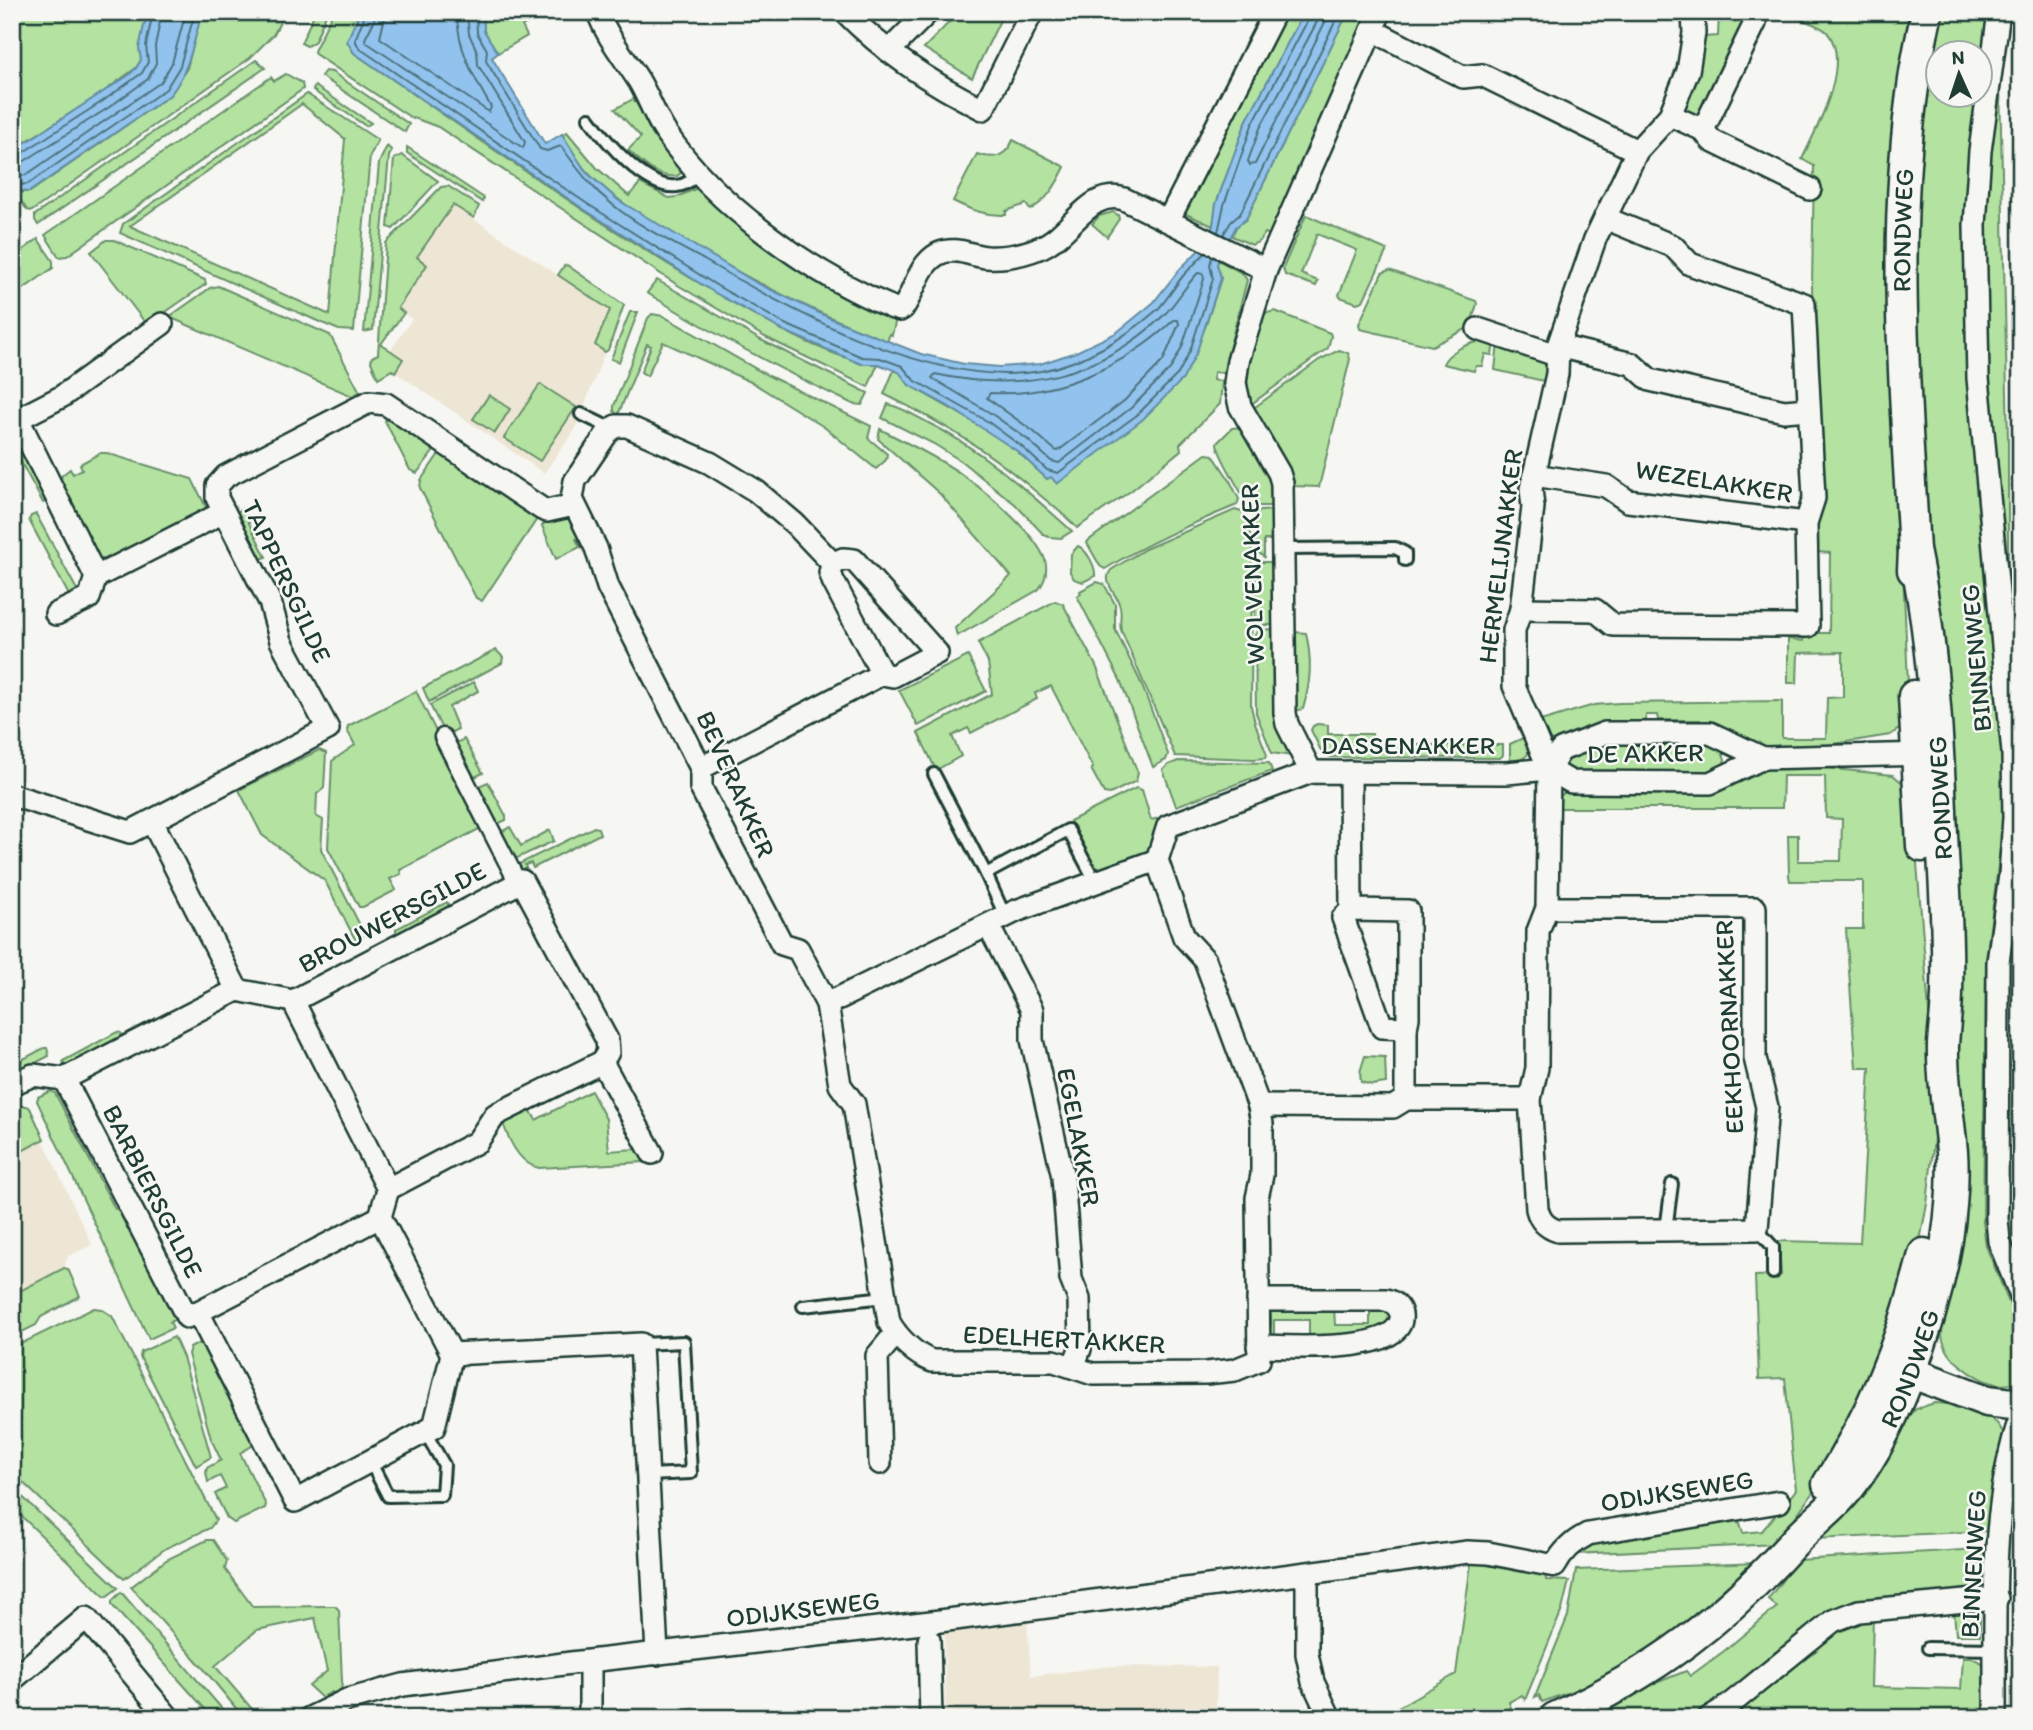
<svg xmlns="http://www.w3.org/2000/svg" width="2033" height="1730" viewBox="0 0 2033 1730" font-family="Itim,sans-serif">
<rect width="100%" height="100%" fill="#f6f6f2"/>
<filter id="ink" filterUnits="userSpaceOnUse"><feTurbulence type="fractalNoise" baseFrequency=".0143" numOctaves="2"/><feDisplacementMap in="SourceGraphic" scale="14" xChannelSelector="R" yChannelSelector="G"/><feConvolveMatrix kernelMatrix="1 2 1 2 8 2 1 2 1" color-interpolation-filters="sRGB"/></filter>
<g filter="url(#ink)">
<g fill="#eee6d5">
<path d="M453,205L610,310L595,345L605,352L575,430L544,473L395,372L403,359L390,351L412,319L397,309L427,265L417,258Z"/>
<path d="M43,1140L92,1245L68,1256L64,1268L12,1295V1156Z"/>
<path d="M1027,1618L1031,1676L1111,1666L1217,1667L1216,1718H946L944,1628Z"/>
</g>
<g fill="#b3e2a1" stroke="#69906a" stroke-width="2" fill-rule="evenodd">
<path d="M12,12H147L141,60L136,68L99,95L22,144L14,150L12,154Z"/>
<path d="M202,12H285L274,34L250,58L32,211L27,210L17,195L18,192H30L170,95L187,68Z"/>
<path d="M315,12H327L315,41L307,46L301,43Z"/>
<path d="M333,12H360L347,41L354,53C484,142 613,236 751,313C784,331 841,363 878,364L868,387L765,337L676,284L438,127L414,118L413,119L315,54L314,51Z"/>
<path d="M483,12H531L534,19L522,26L527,36L498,53L484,31Z"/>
<path d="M959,12H1004L972,78L924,48Z"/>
<path d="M1285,12H1304L1246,122L1216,204L1213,226L1179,211Z"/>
<path d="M1348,12H1373L1272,236L1265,233L1260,241L1252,245L1232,236L1236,227L1246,219Z"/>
<path d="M1719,12H1734L1747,18L1699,117L1683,111V109L1698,70L1704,37L1718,36Z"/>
<path d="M1801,12H1908L1893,202L1899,481L1909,706L1902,727L1890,735L1815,747L1760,748L1749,745L1700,720H1658L1657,715H1646V720L1642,725L1559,743C1545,740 1543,734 1537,722L1594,705L1619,703L1782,701V738H1826L1827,698L1843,697V652L1798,653L1797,683H1788V639L1803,641L1804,633H1829L1830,553L1816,552L1812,285L1814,166L1802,159C1816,130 1853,62 1827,32C1820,25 1806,22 1798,18Z"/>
<path d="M1933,12H1991L1981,84L1980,52H1938V94L1979,95L1971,167L2007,826L2002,834L1986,960L1983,1222L1986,1246L2014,1315L2020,1339L2021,1377C2004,1399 1957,1369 1947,1350C1938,1334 1940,1314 1941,1296L1914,212Z"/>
<path d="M256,60L265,68L38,225L35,220V215Z"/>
<path d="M325,71L332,72L409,124L405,132L321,76Z"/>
<path d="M286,74L302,83L303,89L67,256L59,257L45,235L271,77L274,81Z"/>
<path d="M2000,84L2008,440V613L1997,539L1981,262L1994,85Z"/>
<path d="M315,86L371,123L366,126L318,94L313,90Z"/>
<path d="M307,94L378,140L370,156L354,331L339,330L322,323L120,233L123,224ZM302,104L345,139L330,315L130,226Z"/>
<path d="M633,99L683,171L677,176C658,179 641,162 628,150L641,137L615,109Z"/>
<path d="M567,132L597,168L629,196L640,183L669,198L677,197L700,187L896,319L892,335L890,334L887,341C822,316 760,285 699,250C660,228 621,206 589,174C578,163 570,147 562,134Z"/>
<path d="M1013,140L1065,167C1056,185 1048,200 1030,210L1026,204L1006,211V215C986,216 971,210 953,201L977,154C994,160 1006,157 1013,140Z"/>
<path d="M387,146L392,151L389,156L373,330L364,332L379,163Z"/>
<path d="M407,147L484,198L482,202L407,153Z"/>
<path d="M402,155L438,181L393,229L388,227L394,159Z"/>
<path d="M448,186L479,206L474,218L453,205L417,257L427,265L398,308L404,313L381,344L403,359L395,372L392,370L378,378L371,362L372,357L378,354L386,243L441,187Z"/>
<path d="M1113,212L1118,215L1119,219L1107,237L1092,224L1099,216Z"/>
<path d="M1306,215L1387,250L1363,301L1357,303L1340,297L1339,295L1357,250L1317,234L1301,274L1318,281L1316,286L1285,275L1283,268Z"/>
<path d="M38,239L53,261V268L12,297V258Z"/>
<path d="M106,240H114L205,280L206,284L147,325L91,252Z"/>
<path d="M1218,260L1242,273L1247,280L1223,373L1214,372L1213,380L1222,381L1220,404L1180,444L1181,450L1132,490L1077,528C1066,516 1053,506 1041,496C989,451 945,424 884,394L894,370L900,372L909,385L983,427L1017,451L1047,479L1183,379L1206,325L1221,278L1217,264Z"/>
<path d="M567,265L624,305L608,350L605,352L595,345L610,310L558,275L564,266Z"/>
<path d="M1389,270L1476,301L1477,304L1470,327L1432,346L1360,329L1359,324L1382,273Z"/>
<path d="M657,280L761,340L868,393L862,405L853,404C782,371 714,334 647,293Z"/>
<path d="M218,286L330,335L360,392L352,396L169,317L210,288Z"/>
<path d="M1275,311L1330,333L1331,336L1328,348L1250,405C1242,370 1253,348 1263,314Z"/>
<path d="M630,312H638L619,362L611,359Z"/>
<path d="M652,314L663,316L767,375L871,426L868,438L887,454L886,460L876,469L824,427L753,383L663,342L647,376L641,372L651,346L647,344L618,415L614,411V406L648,318Z"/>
<path d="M1481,337L1494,342L1492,355L1485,354L1482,366H1476L1474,371L1443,364C1447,353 1467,343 1479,342Z"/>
<path d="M1498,343L1544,360L1548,364V382L1495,370Z"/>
<path d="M1339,350L1348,353L1350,359L1319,487L1292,486L1251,410L1319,360Z"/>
<path d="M540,384L576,407L540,461L504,438Z"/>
<path d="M489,395L510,409L495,433L473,419Z"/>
<path d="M888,404C900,407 912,414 923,420C980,448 1025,489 1072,531L1061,538L1049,537L1043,534L1015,504L961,461L934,444L882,418Z"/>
<path d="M389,413L436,448L417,473L410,470L385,421Z"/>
<path d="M1241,427L1273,482L1276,506H1249C1242,494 1217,453 1217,443L1232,428Z"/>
<path d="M880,429C908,444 938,457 964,476C985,491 1044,540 1046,565C1047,574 1044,583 1038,590L957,636L955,628L1011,576L940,494L878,439Z"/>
<path d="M20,440L49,500L43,503L12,446V443Z"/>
<path d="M441,451L539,516L482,601L476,598L420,488L421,480Z"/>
<path d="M100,453H106L192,479L207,509L106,560L98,558L60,484L62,475L70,469L73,474L82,469L80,464Z"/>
<path d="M1206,454L1213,455L1229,479L1239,499L1237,505C1191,524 1147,543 1105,569L1100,566L1087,543L1088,541Z"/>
<path d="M242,509L266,557L257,561L232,515Z"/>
<path d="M1235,510L1245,513L1252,543L1251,706L1255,723L1267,755L1265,758L1254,759L1175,756L1121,630C1119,622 1122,614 1120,607C1118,594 1101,583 1111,570L1145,549Z"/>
<path d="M1275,510V540H1264V557L1255,550V515L1260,511Z"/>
<path d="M36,514L77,590V593L70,597L29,520L31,516Z"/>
<path d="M566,518L575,523L582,536L576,539L580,547L556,559L542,526L547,519Z"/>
<path d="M1078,546C1087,550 1096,567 1095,576L1083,582L1074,579L1070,572L1071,554Z"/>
<path d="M1261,562H1275V625H1260L1255,621L1256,566Z"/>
<path d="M1097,582L1104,584L1115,604V629L1141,683L1168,754L1166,760L1153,767L1120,680L1077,596L1081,594L1080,591Z"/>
<path d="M1055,601L1063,604L1096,666L1138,773L1136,781L1110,794L1104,793L1091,769L1093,768L1051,686L1035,693L1037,699L971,733L968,728L952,736L961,756L938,769L935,768L918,733L992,694L988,662L978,643Z"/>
<path d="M1275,629L1293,756L1272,753L1256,713L1255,635L1258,630Z"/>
<path d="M1293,632L1306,633C1312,660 1311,682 1303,709L1295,711Z"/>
<path d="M496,650L503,657L502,663L429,702L423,688Z"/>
<path d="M968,656L986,691L918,726L899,690Z"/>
<path d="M474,682L478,691L449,707L458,729L448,734L444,733L430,705Z"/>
<path d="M416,691L483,827L400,870L401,874L390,879L396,890L363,907H359L328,848L332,761L355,745L347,730L348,726Z"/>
<path d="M1317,724L1328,725V734H1372L1373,745H1503V755L1500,758L1331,757L1322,753L1311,730L1313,726Z"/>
<path d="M1525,737C1533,756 1527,758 1510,763V744Z"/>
<path d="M464,739L483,773L471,779L452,745Z"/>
<path d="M1708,739L1719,744L1725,759L1722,769L1708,778L1565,771L1563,762L1565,757L1600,741Z"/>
<path d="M319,750L326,753L324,788L317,794L316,816L323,820L321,849L364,933L361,942L357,943L325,881L262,835L239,790Z"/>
<path d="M1178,761L1269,763L1272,771L1176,806L1163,770L1168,765Z"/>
<path d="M1806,766L1893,775L1905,785L1912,802L1931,1036L1935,1129L1927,1204L1918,1251L1841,1453L1776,1544L1573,1554L1586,1541L1730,1518L1740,1523L1743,1533L1762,1531L1796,1490L1785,1378L1759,1379L1755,1276L1781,1275L1779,1241L1860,1243L1870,1068H1856L1846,929H1863V881H1790L1789,876L1788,835H1798V861H1841L1842,819L1826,818L1825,776H1783L1782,808H1555L1556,800L1566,791L1757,767Z"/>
<path d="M488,782L506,816V820L495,825L474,788Z"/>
<path d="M1136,788L1142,790L1151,820L1159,818L1153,844L1147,852L1105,869L1094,867L1070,821Z"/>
<path d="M510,827L521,846L550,830L554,841L513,860L499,833Z"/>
<path d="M594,827L598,828L600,834L533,868L531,863L525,865L527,871L518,876L517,865Z"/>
<path d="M447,902L451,910L398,936L396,935V929Z"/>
<path d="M117,1032L121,1033L125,1040L66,1070L63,1061Z"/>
<path d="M44,1048H47L49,1056L12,1075V1065Z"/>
<path d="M1365,1056L1385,1057L1386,1083L1372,1085L1361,1082L1360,1072Z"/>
<path d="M50,1091L55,1093L115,1209L124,1205L178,1318L170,1322L173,1328L149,1339L37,1101L38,1097Z"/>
<path d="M591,1091L606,1119L609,1151L636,1149L639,1151L644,1162L539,1168C519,1164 509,1141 503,1123L528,1106L536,1120Z"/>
<path d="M20,1106H27L30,1108L44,1139L15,1155L12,1150V1111Z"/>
<path d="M64,1268L68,1269L80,1296L41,1317L36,1325L12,1337V1295Z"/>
<path d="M1265,1307H1334L1335,1325H1370V1307L1387,1310L1389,1315L1388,1324L1369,1334L1309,1338V1320H1274V1339H1265V1327L1271,1326V1315H1265Z"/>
<path d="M94,1308L101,1309L112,1316L216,1520L210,1528L166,1548L124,1579L12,1472V1348Z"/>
<path d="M174,1337L183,1357L211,1457L196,1466L140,1357L141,1352Z"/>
<path d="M205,1340L257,1443L240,1453L266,1505L265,1508L234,1523L227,1518L215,1494L226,1488L220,1476L208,1482L206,1472L207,1468L221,1460L211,1439L188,1354L190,1348Z"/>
<path d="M1934,1403C1958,1404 1997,1410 2004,1436L1988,1531L1815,1539L1906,1419L1916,1409Z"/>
<path d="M12,1487L118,1588L106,1597L103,1595L12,1507Z"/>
<path d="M207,1540H213L227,1561L225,1569L253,1607L327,1606H335L339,1610L342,1681L341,1694L335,1697L332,1692L324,1696L326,1701L324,1700L309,1686L327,1671L315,1618L257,1630L215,1666L253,1710V1715L244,1718L203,1668L131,1587L166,1560Z"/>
<path d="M1979,1549L1989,1558L1987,1575L1976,1590L1828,1612L1773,1654L1768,1670L1700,1718H1580L1631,1693L1686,1671L1690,1676L1724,1651L1777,1607L1768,1599L1798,1560Z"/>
<path d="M1474,1558L1482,1563L1545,1571L1546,1580L1569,1581L1562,1610L1525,1700L1522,1695L1509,1702L1511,1708L1491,1718H1379L1456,1674L1471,1563Z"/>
<path d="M1758,1563L1713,1607L1611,1677L1542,1702L1539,1695L1535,1697L1568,1616L1576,1570Z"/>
<path d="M121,1592L230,1718H213L112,1605V1601Z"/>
<path d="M1980,1610V1635H1956L1954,1612Z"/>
<path d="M1873,1617L1871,1687L1961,1689L1963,1658H1972L1989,1666L1988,1718H1723L1838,1628Z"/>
<path d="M2018,1630H2021V1718H2014Z"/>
</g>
<g fill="#92c3ee" stroke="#648da4" stroke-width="2">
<path d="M147,12H202C194,40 189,73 170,95L29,192L20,191L12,199L14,150L129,75L136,68L141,60L139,48Z"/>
<path d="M360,12H483L484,31L498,53L492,58L545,144L562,134L586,172L618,200L757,283L832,319L921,354L964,364L1000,367L1040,364L1076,352L1116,333L1153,303L1179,270L1198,251L1213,226L1216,204L1246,122L1304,12H1348L1246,219L1236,227L1218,260L1217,265L1221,278L1196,354L1183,379L1142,420L1057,484L1051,477L1047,479L1017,451L948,406L909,385L899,372L878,364H861L782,330L715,293L582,208L354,53L347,41Z"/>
</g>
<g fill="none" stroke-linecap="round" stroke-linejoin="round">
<g stroke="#4d737e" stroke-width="2">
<path d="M366,12L355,40L359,48L586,203L719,287L785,324L862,357L880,358L902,366L914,380L987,421L1021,446L1047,470L1058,473L1137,415L1178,374L1190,351L1213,279L1210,265L1212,257"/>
<path d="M375,12L374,21L365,39L366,42L523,148L525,142L478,65L477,51L469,34L467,12"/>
<path d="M386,12L380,38L489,112L491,107C473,76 457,48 457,12"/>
<path d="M476,12L477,33L487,50L486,61L540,149L547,151L561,146C578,169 589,186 613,205C640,227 673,243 704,260C793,312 935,390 1041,371C1083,363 1125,338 1157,310C1167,300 1174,287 1183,276C1190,268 1198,261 1205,253"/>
<path d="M1318,12L1317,22L1260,128L1248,161L1250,165L1255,164L1330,12"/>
<path d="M12,156L19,155L103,101L142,73L148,62L146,46L153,12"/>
<path d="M12,165L23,162L108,108L148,79L156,63L155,46L162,12"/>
<path d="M12,178L26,175L161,82L172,63L186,12"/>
<path d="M12,189L18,185L28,184L166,89L180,66L195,12"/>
<path d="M1218,232L1224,205L1252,125L1309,18V12"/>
<path d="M1223,235L1231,222L1240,214L1340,12"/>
<path d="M1198,273L1203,274L1204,279L1182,347L1171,368L1131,408L1059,463L1051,461L1027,439L992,414L932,378L935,374C1020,393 1100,377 1164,315C1177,302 1185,286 1198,273Z"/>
<path d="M1174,320H1178L1179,324L1163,361L1124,401L1058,451L1055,450L1033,431L987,398L990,393C1058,397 1125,366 1174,320Z"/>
</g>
<g stroke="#1f3d34" stroke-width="16">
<g id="service">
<path d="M589,118C605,140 646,190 677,186C686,185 693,179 700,173"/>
<path d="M581,414L612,429"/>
<path d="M1284,549L1395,548L1405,553V560"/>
<path d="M934,774L986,874L1005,916"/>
<path d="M986,874L1068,830L1095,881"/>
<path d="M1757,1229L1773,1247V1273"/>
<path d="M1666,1230L1672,1184"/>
<path d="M803,1306L885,1297"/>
<path d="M641,1344L684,1342L691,1473L648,1475"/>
<path d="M370,1461L388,1496L442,1495L444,1465L425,1432"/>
<path d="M1928,1648L1996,1649"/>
</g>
</g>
<g stroke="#1f3d34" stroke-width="21">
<path id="pedestrian" d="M443,737L518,883"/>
</g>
<g stroke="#1f3d34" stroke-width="26">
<g id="minor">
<path d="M598,12C606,36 626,60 639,81C649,98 655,117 666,133C715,205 813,275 893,308L900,310L903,308C915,291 918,265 938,254C954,246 970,255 986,257C1004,258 1022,255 1039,248C1072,235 1088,188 1124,199L1266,270"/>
<path d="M845,12C885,53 932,84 983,109L1032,12"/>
<path d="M1999,12L1980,151L1975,225L1978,378L2013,753L2014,818L2010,875L1998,962L1997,1219L1999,1241L2021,1296"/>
<path d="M1372,30L1463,77L1482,75L1637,151"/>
<path d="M889,51L928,12"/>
<path d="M1670,115L1703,130L1712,141L1810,189"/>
<path d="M1703,130L1755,23V12"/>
<path d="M1168,221L1275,12"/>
<path d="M1478,329L1556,355"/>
<path d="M1558,346L1632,364L1650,380L1784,411L1809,409"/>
<path d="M1534,475L1606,486L1628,501L1806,523"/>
<path d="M833,564L830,572L833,581L882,674"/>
<path d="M96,577L18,419L61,397L162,324"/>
<path d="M1521,609L1595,610L1613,625L1808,626L1806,523L1814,498L1804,304L1690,264L1673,246L1605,218"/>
<path d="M56,614L89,598L96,577L224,512"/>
<path d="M701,768L882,674L893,676L937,653L854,560L843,559L833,564L795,524L756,491L710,463L627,426H616L608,432L575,481L572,499L596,548L608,587L701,768V788L782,944L798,949L827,1004L840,1085L854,1104L889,1322C897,1337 915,1355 932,1361H1054L1093,1374L1206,1373L1235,1370L1259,1360L1257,1198L1262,1175V1124L1259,1106L1205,960L1184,937L1157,860"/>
<path d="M1549,769L1571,782L1710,783L1763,758L1929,754"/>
<path d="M1549,769L1561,750L1605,733H1710L1763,758"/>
<path d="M1311,772L1287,724L1285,713L1282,483L1279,473L1240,406L1235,383L1238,361L1266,270L1380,12"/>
<path d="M1350,772L1351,910L1343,918L1382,1027L1406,1028L1408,1018V911L1351,910"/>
<path d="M12,795L130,832L328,729L281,641L270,602L217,498V486L226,476L369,402L386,404L542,509L547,511L574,505"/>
<path d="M152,821L237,990"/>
<path d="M1157,860L1168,826L1311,772L1506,773L1549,769"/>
<path d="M1547,908H1755V1058L1767,1107L1757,1229L1558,1231C1546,1227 1540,1221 1537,1209L1530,1099L1537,1068L1538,931L1547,908L1549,769L1514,686V630L1521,609L1533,507L1531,489L1557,374L1558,346L1595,239L1637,151L1670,115L1688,71L1694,33L1693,12"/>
<path d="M988,925L1032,1010V1040L1063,1177L1071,1279L1079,1299L1080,1349L1073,1367"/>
<path d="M237,990L293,1001"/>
<path d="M293,1001L522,881L607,1040L608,1052L602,1062L495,1115L477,1142L388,1189"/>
<path d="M293,1001L388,1189L380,1217L452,1354"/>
<path d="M827,1004L1016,911L1157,860"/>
<path d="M602,1062L652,1153"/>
<path d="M64,1079L187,1317L198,1312L295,1501L434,1427L452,1354"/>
<path d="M12,1084L33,1075L64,1079L237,990"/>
<path d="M1406,1099V1028"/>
<path d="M1259,1106L1393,1107L1406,1099H1530"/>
<path d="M1258,1300H1386C1394,1302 1399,1306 1401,1314C1407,1356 1282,1346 1258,1346"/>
<path d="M198,1312L380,1217"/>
<path d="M452,1354L641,1344L657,1654"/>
<path d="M880,1463L877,1356L896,1333"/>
<path d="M1307,1574V1654L1313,1682L1330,1718"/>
<path d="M929,1640L931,1718"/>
<path d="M12,1680L86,1618L169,1718"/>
<path d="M310,1718L347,1700L403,1685L571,1663L940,1621L1468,1552L1488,1553L1555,1566C1562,1552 1574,1541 1588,1534L1779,1502"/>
<path d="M590,1718V1661"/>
<path d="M1709,1718L1728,1706L1833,1621L1859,1611L1997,1598"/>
<path d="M1995,1718C1996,1621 1988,1509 2021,1416"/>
</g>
</g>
<g stroke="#1f3d34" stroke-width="35">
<g id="secondary">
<path id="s1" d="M1913,570L1914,550C1905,394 1891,236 1914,80C1917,58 1922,35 1927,12"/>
<path d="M1914,696L1922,846"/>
<path d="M1891,1365L1987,1401L2021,1405"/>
<path d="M1828,1484C1874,1413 1904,1336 1924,1254"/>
<path id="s2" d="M1555,1718C1654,1673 1724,1620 1796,1540C1810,1525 1826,1513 1840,1498C1894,1440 1934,1317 1947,1240C1951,1212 1954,1180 1952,1152C1949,1117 1942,1081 1943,1045C1944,1027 1947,1009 1947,992C1949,931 1943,870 1941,810C1937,723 1932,636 1914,550"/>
</g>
</g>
<use href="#service" stroke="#f6f6f2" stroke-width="10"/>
<use href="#pedestrian" stroke="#f6f6f2" stroke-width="16"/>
<use href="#minor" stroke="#f6f6f2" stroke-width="21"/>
<use href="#secondary" stroke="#f6f6f2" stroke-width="30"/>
</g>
</g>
<g text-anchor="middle" stroke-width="5" stroke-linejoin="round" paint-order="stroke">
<g font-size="26" fill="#1f3d34" stroke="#f6f6f2">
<text dy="9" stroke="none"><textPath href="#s1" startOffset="340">RONDWEG</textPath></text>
<text transform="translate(1714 481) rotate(9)" y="9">WEZELAKKER</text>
<text transform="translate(1500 556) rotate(-83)" y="9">HERMELIJNAKKER</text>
<text transform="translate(1252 574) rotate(-92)" y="9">WOLVENAKKER</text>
<text transform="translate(287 581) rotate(65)" y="9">TAPPERSGILDE</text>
<text transform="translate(1976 658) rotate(-95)" y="9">BINNENWEG</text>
<text x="1408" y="754">DASSENAKKER</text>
<text transform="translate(1645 753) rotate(-1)" y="9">DE AKKER</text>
<text transform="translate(736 784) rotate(66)" y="9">BEVERAKKER</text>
<text transform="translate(1940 798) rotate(-93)" y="9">RONDWEG</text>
<text transform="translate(392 917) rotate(-28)" y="9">BROUWERSGILDE</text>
<text transform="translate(1729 1027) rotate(-93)" y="9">EEKHOORNAKKER</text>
<text transform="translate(1079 1137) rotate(79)" y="9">EGELAKKER</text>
<text transform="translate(153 1191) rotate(63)" y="9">BARBIERSGILDE</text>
<text transform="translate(1064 1339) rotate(3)" y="9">EDELHERTAKKER</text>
<text dy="9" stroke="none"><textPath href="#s2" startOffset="511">RONDWEG</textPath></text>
<text transform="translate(1677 1491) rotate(-9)" y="9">ODIJKSEWEG</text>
<text transform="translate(1973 1564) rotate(-87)" y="9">BINNENWEG</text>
<text transform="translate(803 1609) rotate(-7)" y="9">ODIJKSEWEG</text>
</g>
</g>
<rect width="2033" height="1730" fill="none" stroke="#f6f6f2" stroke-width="42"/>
<rect x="21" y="21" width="1991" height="1688" fill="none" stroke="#1f3d34" stroke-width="2.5" filter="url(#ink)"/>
<g transform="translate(1959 74) rotate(357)"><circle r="33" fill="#f6f6f2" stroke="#a0aca6" stroke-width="2"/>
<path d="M0-5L12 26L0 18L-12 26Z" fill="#1f3d34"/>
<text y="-10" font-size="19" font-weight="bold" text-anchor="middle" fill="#1f3d34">N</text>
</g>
</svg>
